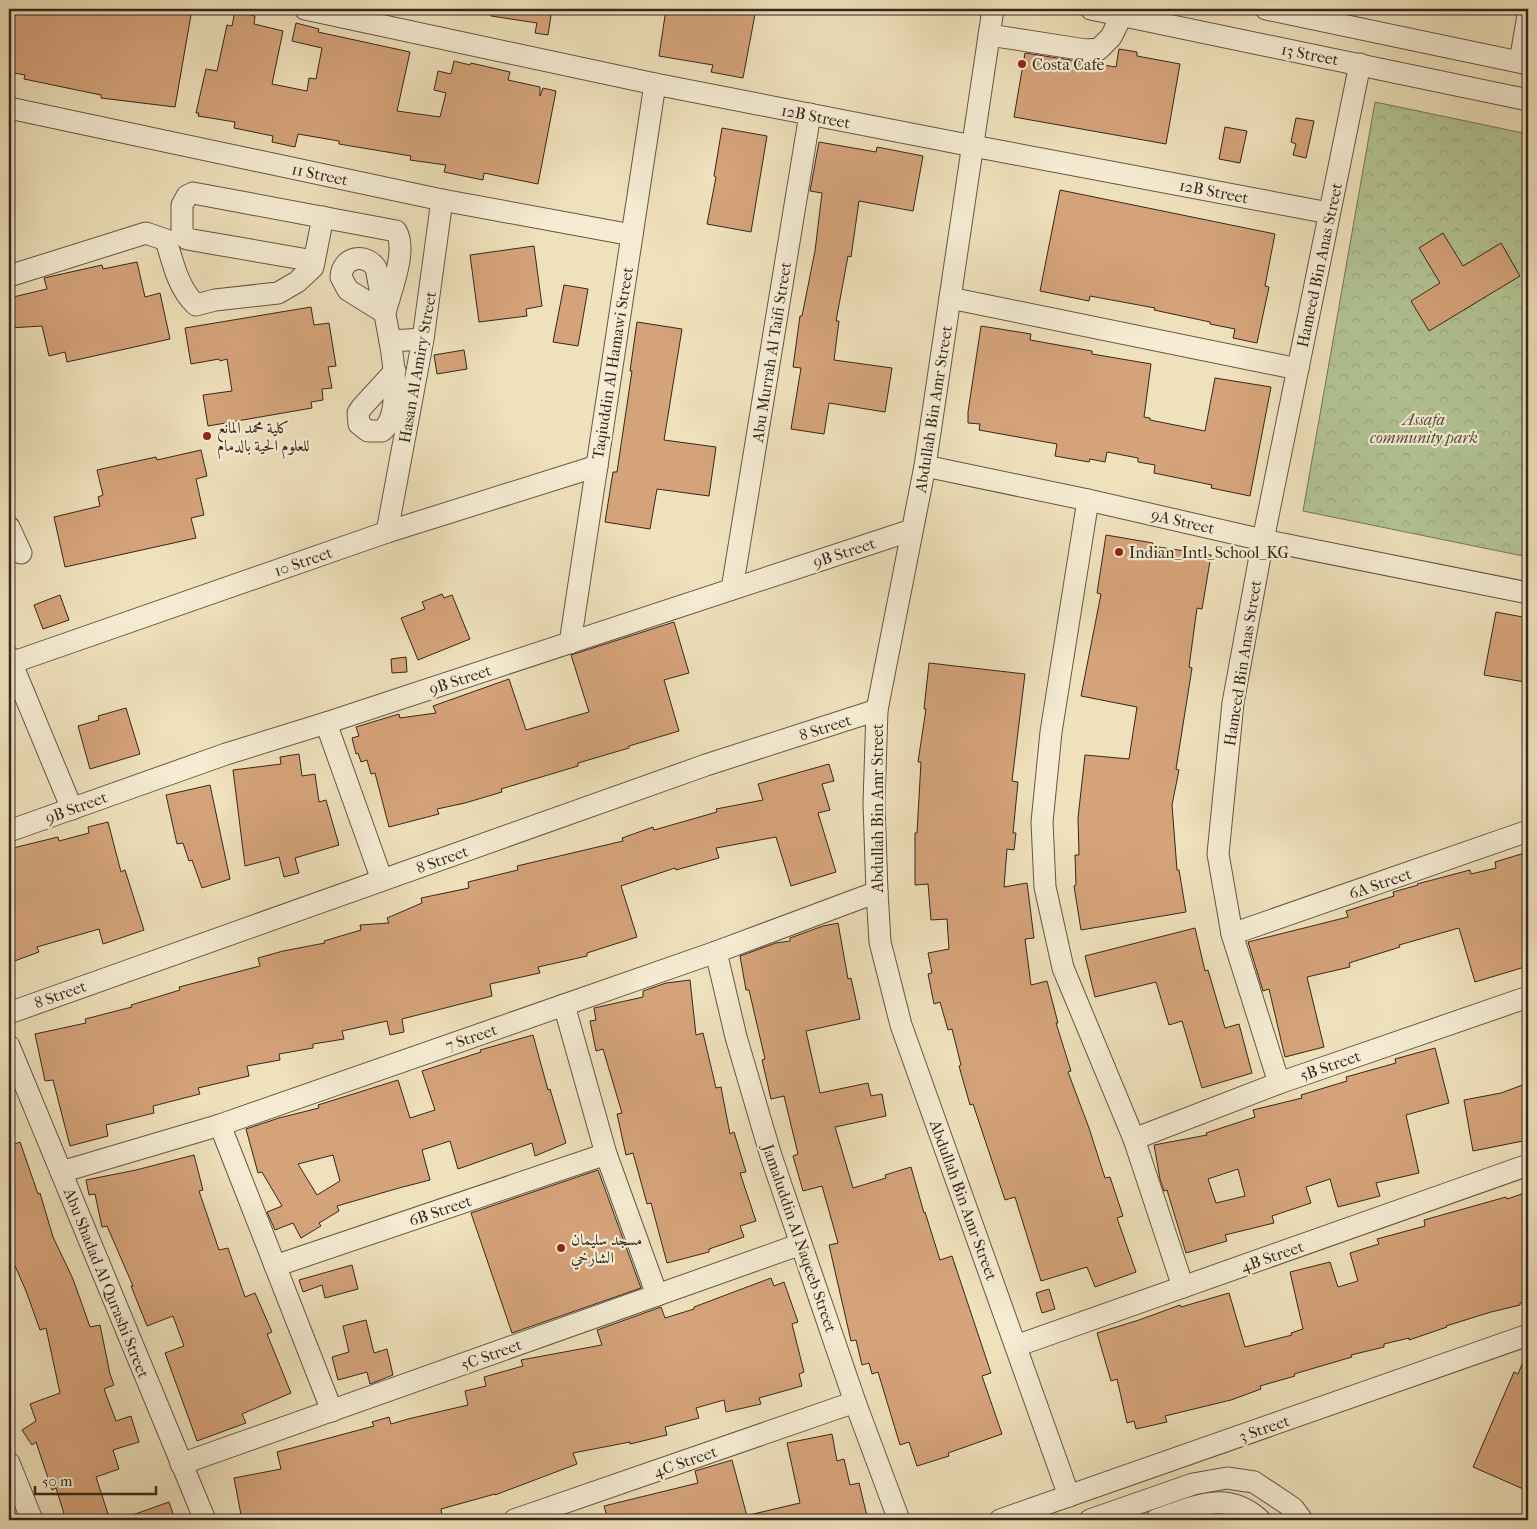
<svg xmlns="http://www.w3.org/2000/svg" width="1537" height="1529" viewBox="0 0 1537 1529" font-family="'IM FELL French Canon',Amiri,serif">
<defs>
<pattern id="park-crowns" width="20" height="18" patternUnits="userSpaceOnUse" patternTransform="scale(1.25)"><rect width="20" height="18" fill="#b3c495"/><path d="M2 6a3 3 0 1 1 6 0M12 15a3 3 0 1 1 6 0" fill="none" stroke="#9ba880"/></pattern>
</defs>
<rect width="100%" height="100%" fill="#efe1bc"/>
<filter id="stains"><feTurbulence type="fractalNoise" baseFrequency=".004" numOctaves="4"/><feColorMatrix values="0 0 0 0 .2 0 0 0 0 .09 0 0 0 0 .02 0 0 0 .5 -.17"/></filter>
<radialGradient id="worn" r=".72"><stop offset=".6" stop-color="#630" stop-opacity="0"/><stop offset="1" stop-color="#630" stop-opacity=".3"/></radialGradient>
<path fill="url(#park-crowns)" stroke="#74765a" d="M1375,102L1528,134V557L1303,511Z"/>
<g fill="#d5a37a" stroke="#35271e" fill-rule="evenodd">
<path d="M9,9H192L175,107L101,98V95L24,79L25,75L9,72Z"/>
<path d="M492,9H552L548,35L535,33L537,23L491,16Z"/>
<path d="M666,9H756L743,78L711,72L713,65L659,56Z"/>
<path d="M235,11L255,16L254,24L283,31L272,84L307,91L309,78L316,79L322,48L292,41L296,23L319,29L318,32L410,52L397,111L440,117L446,93L434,90L438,71L451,74L454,61L470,65L471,63L510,72L508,80L540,87V96L543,88L556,91L538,184L484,173L483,180L444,172L446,165L410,160L411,156L339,144V141L298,134L295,147L272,142L273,136L234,128L235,122L198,116L199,113H196L206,69L217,71L227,25L232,26Z"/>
<path d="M1119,49L1137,52V56L1180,64L1166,144L1014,117L1025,53L1116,67Z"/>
<path d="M1296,118L1314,121L1306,158L1293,155L1296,144L1291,142Z"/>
<path d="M1225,127L1247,131L1240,163L1219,159Z"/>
<path d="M722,128L767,136L751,232L707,224L716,177L714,176Z"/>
<path d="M819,142L876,152L877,147L923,156L913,211L859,201L851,257L848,256L836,321H839L834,360L892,368L885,412L829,403L824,434L791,429L801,368L793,367L800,316H802L815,251L822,193L810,191Z"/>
<path d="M1060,190L1275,234L1265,286L1269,287L1257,343L1233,338L1235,329L1210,324V322L1154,310L1155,308L1090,296L1089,301L1040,291Z"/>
<path d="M1443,233L1463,266L1501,243L1520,276L1429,331L1411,301L1440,283L1419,248Z"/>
<path d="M534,246L542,306L526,309L527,316L479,322L470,255Z"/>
<path d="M137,262L145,297L160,293L170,339L67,362L65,352L49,356L42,326L9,328V298L47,289L44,278L102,265L103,269Z"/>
<path d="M564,285L588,289L578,346L553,342Z"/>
<path d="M311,307L314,325L329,323L336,366L328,367L332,388L322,389L323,400L311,402L312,408L208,426L203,395L232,391L227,359L220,361L219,359L191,364L185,328Z"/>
<path d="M637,322L682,329L664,440L716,447L709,496L657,489L650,529L605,522L613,472H617L632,371H630Z"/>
<path d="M981,326L1031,334L1030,340L1092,351V354L1151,364L1144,417L1150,418V420L1205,431L1215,378L1271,387L1250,496L1211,488L1212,485L1154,473L1155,465L1138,462V458L1107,452L1105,462L1090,459L1089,462L1055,456L1057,444L979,430L980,424L968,423V412Z"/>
<path d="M464,350L467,369L437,374L434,355Z"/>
<path d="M201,450L207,476L196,479L204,515L191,518L196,538L65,567L54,517L100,506L98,497L103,495L97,470L156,457L157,460Z"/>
<path d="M1106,535L1153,543L1152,546L1211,555L1202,609L1197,608L1189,667L1192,668L1176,769L1179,770L1172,805L1177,870H1179L1186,912L1081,930L1074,886L1076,885L1075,855H1079L1078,818L1085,755L1129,759L1137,707L1081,696L1101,594L1097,593Z"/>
<path d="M442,594L444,598L452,595L470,639L418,660L401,618L425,609L422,602Z"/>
<path d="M60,595L69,620L43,629L34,605Z"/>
<path d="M1496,612L1528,618V664L1525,682L1484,675Z"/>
<path d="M674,622L689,673L664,680L679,731L629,746V748L578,763V766L501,789L502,792L465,803L437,809L439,814L389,827L375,773L371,774L367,760L361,762L358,753L356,754L352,738L359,736L356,727L399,714L400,718L436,713L433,706L509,679L526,730L589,712L571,655Z"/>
<path d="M406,657L407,672L392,673L391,659Z"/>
<path d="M929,663L1025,674L1012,781L1018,782L1013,833H1016L1014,850L1007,849L1004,887L1027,883L1034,938L1025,939L1031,985L1047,981L1058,1023H1056L1071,1071L1068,1072L1089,1128L1105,1178L1110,1177L1123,1216L1117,1218L1136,1272L1095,1287L1087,1267L1041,1281L1015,1197L1005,1200L973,1104L970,1105L959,1066L961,1065L952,1029L948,1030L940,1002L934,1004L928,974L932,973L928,953L949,949L947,919L931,920L928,884L915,885V833H917L921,762H918L926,709H924Z"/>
<path d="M126,708L140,754L90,769L78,726L99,720L98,716Z"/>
<path d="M299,754L302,776L315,774L319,802L326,800L339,845L295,858L299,873L284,877L279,857L245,866L233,770L281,764L280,757Z"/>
<path d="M829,764L834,781L822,784L830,810L818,813L836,872L791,886L776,837L716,848L719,858L676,870L675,868L621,886L637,937L587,953V956L538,967L540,973L490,984L492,996L402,1019L404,1032L390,1035L387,1021L342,1031L344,1039L313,1044V1048L279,1054L280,1060L247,1066L249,1076L198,1088L200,1094L153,1106L154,1113L106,1125L108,1136L70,1146L53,1080L45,1081L35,1034L86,1023L85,1019L132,1007L131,1005L180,990L179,987L260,966L258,958L283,951L325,943L324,941L361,930L360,925L389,923L387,918L422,903L421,898L469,888L468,882L518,870L517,866L623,841L622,838L653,827L654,830L717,812L716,809L763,800L758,784Z"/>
<path d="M210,785L230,879L202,888L192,860L189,861L183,843L177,844L166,795Z"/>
<path d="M108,822L121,872L125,870L144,930L103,944L99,929L37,947L39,952L9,963V849L58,837L59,841L89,833L88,827Z"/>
<path d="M1528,852V966L1475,982L1459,928L1399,945L1400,947L1349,963L1350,967L1307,977L1324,1047L1285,1057L1269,989L1263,991L1248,942L1348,917L1346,911L1394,896L1393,892L1418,885L1417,884L1470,870L1471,874L1496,868L1495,862Z"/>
<path d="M838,923L848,979L851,978L860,1019L806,1031L820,1093L868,1083L871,1096L882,1094L886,1116L835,1127L853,1188L886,1178L885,1175L911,1167L924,1213L925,1212L940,1260L952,1256L991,1373L982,1376L1002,1434L948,1453L949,1456L917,1466L909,1442L900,1445L878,1372L872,1374L869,1363L862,1365L856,1340L851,1341L829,1245L838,1243L822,1186L803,1191L793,1156L798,1154L784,1096L771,1099L762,1060L765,1059L749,990H746L740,956L776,943L790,941V938L823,926Z"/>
<path d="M1195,928L1205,971L1208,970L1225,1028L1239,1024L1252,1073L1202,1088L1182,1021L1169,1025L1156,982L1095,997L1085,956Z"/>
<path d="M690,980L696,1035L703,1033L716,1088L721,1087L730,1134L734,1132L746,1172L740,1173L756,1221L740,1226L744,1237L709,1249V1252L667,1263L651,1203L647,1204L633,1153L626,1155L617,1114L622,1113L603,1049L596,1051L590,1021L596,1020L594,1008L643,997V991L666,983Z"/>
<path d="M533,1035L548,1090L550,1089L566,1143L535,1156L532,1143L458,1169L450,1141L422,1150L430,1180L399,1188L337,1206L339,1211L319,1223L321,1226L301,1238L293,1223L275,1230L267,1212L282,1206L262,1172L258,1173L246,1129L279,1118L319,1108L318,1105L398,1080L410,1118L435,1110L422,1071L481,1052L480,1050ZM333,1155L340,1181L317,1195L298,1164Z"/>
<path d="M1435,1048L1449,1103L1406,1115L1419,1173L1376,1183L1380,1196L1338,1207L1330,1179L1306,1187L1311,1203L1272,1216L1274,1223L1225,1235L1227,1241L1186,1253L1167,1190L1164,1191L1160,1179L1154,1145L1207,1135L1206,1133L1255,1117L1253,1110L1302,1098L1301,1095L1347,1081L1346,1077L1396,1063L1395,1059ZM1238,1169L1245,1196L1216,1203L1208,1179Z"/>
<path d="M1528,1083V1140L1473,1151L1464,1100L1501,1093Z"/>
<path d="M20,1142L38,1194L40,1193L53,1237L73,1279L90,1327L100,1325L110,1374L114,1385L104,1389L116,1421L131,1416L139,1442L113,1450L119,1469L96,1477L109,1517L100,1520H66L56,1488L52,1490L36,1442L32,1445L22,1430L36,1421L30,1404L60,1393L46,1328L40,1330L26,1291L9,1252L13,1250L9,1236V1146Z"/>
<path d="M194,1155L203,1190L199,1191L219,1250L228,1248L245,1297L255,1293L272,1332L267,1334L291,1393L242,1414L246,1423L197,1441L165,1353L184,1346L173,1316L147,1326L131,1286H133L107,1226L102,1227L95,1194L89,1195L86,1180L136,1170Z"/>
<path d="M598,1170L641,1288L512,1333L471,1213Z"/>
<path d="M1528,1192V1300L1520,1303V1305L1491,1312L1446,1326L1447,1327L1409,1340V1338L1384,1344V1347L1351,1355L1352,1357L1294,1374L1295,1376L1260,1386L1261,1389L1231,1400L1165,1416L1167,1422L1136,1429L1134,1421L1127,1423L1117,1379L1111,1381L1097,1333L1139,1320L1180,1305L1181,1307L1229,1293L1245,1347L1292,1335L1291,1333L1303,1329L1290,1272L1330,1262L1338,1287L1358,1281L1350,1253L1379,1244L1377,1239L1425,1226L1424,1220L1506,1197L1507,1199Z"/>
<path d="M352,1265L358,1289L325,1298L322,1285L303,1292L299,1280Z"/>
<path d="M771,1278L774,1286L784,1282L798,1322L792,1324L804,1372L799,1374L802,1386L759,1398L761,1404L726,1412L724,1400L696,1408L699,1418L665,1427L667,1435L630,1444V1442L573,1453L577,1464L495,1495V1494L441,1509L442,1515L414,1520H242L234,1478L281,1469L277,1452L374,1426L372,1422L389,1417L391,1424L408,1419L468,1405L465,1391L486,1386L484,1377L523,1366L521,1360L602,1345L597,1330L661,1307L665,1318L694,1309V1307Z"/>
<path d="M1049,1289L1055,1309L1042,1313L1036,1293Z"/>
<path d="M366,1320L374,1353L387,1349L393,1375L370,1384L367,1372L338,1380L332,1357L349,1352L343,1326Z"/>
<path d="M1528,1350V1491L1473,1467L1514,1372L1518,1374Z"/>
<path d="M832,1434L837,1461L844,1459L850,1485L859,1483L868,1520H750L749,1515L800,1503L787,1443Z"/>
<path d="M732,1460L748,1520H608L604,1506L698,1483L695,1471Z"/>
<path d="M169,1502L175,1520H124V1518Z"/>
</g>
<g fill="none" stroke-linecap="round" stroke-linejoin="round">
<g stroke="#645646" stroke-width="23">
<g id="minor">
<path d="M305,9L655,84L973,146L1329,213"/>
<path d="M993,9L925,466L877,710L874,803L877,892L880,942L901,1025L1069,1496"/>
<path d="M1091,9L1528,100"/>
<path d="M1266,9L1528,64"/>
<path d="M989,35L1086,50L1099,49L1111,37L1122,15"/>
<path d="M1520,62L1528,15"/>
<path d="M9,108L442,200L632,235"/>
<path d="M314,261L187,239L182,232V205L187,196L193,193L396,231C408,250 390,292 385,313L348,290L341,277C342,257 365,252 376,268L390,341L423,339"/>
<path d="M9,276L146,233L166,240C173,263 178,288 196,305L215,300L278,293L297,282L313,267L323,217"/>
<path d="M950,298L1298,369"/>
<path d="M390,341C394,363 401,416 382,431H368L359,424L358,413L362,407L395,371"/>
<path d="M925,466L1088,500L1263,540L1528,593"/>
<path d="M1088,500L1051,732L1042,822L1045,887L1063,968L1134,1139L1183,1287"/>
<path d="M9,527L21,553"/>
<path d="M387,532L423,339L442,200"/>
<path d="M732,589L810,114"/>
<path d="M570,643L655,84"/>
<path d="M9,657L72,809"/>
<path d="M11,663L387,532L597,466"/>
<path d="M326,723L382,880"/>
<path d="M9,831L226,754L326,723L912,530"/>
<path d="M1232,934L1528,831"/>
<path d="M716,952L736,1037L771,1156L855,1402L899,1520"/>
<path d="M564,1005L606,1154L657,1295"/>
<path d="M9,1013L706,765L877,710"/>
<path d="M9,1046L205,1520"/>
<path d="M1279,1083L1232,934L1218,854L1233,703L1263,540L1360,64"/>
<path d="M220,1125L332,1411"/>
<path d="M1134,1139L1279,1083L1528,997"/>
<path d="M61,1172L220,1125L716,952L877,892"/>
<path d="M275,1266L606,1154"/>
<path d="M1016,1346L1528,1165"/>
<path d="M9,1463L32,1520"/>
<path d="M181,1464L801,1244"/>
<path d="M514,1520L855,1402"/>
<path d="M1000,1520L1528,1335"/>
<path d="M1090,1520L1193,1484L1227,1478L1254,1482L1293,1508L1302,1520"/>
<path d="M1156,1520C1194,1507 1226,1489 1260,1520"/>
</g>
</g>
<use href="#minor" stroke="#f5ecd3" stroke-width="21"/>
</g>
<g fill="#8f2418" stroke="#f5ecd3" stroke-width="2">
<circle cx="1022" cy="64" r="5"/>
<circle cx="207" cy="436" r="5"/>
<circle cx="1119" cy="552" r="5"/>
<circle cx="561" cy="1248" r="5"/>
</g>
<g text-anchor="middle" stroke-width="4.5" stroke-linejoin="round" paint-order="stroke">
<g font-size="16" fill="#35271e" stroke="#f5ecd3">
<text transform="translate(1310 54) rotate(11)" y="6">13 Street</text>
<text transform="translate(816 116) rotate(11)" y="6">12B Street</text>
<text transform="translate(320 174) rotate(12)" y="6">11 Street</text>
<text transform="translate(1214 191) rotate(11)" y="6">12B Street</text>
<text transform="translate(1319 265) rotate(-78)" y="6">Hameed Bin Anas Street</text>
<text transform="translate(771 352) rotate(-81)" y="6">Abu Murrah Al Taifi Street</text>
<text transform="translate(612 363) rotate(-81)" y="6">Taqiuddin Al Hamawi Street</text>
<text transform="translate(417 367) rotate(-80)" y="6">Hasan Al Amiry Street</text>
<text transform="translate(933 409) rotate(-81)" y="6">Abdullah Bin Amr Street</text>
<text transform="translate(1183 521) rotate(13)" y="6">9A Street</text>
<text transform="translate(844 552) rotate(-18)" y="6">9B Street</text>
<text transform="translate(303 561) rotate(-19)" y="6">10 Street</text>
<text transform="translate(1242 663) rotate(-81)" y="6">Hameed Bin Anas Street</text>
<text transform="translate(460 679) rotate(-18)" y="6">9B Street</text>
<text transform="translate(825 727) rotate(-18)" y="6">8 Street</text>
<text transform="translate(76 807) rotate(-20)" y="6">9B Street</text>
<text transform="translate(877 808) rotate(-90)" y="6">Abdullah Bin Amr Street</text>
<text transform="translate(442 859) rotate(-20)" y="6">8 Street</text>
<text transform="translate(1380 883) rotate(-19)" y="6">6A Street</text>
<text transform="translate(60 994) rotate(-20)" y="6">8 Street</text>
<text transform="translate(471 1037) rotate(-19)" y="6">7 Street</text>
<text transform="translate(1330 1065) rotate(-19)" y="6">5B Street</text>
<text transform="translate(964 1200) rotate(70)" y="6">Abdullah Bin Amr Street</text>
<text transform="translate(440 1210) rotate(-19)" y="6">6B Street</text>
<text transform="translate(800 1238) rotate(71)" y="6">Jamaluddin Al Naqeeb Street</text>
<text transform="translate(1272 1256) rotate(-19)" y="6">4B Street</text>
<text transform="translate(107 1283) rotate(68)" y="6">Abu Shadad Al Qurashi Street</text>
<text transform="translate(491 1354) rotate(-20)" y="6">5C Street</text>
<text transform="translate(1264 1428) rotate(-19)" y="6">3 Street</text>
<text transform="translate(685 1461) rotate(-19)" y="6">4C Street</text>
</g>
<g font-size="16" fill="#35271e" stroke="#f5ecd3" text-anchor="start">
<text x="1032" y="70">Costa Cafe</text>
<text x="217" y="433">كلية محمد المانع<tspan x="217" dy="18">للعلوم الحية بالدمام</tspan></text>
<text x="1129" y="558">Indian_Intl_School_KG</text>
<text x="571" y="1245">مسجد سليمان<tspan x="571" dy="18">الشارخي</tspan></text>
</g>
<g font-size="16" font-style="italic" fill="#544e3c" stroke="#f5ecd3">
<text x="1424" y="425">Assafa<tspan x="1424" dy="18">community park</tspan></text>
</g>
</g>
<rect width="1537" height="1529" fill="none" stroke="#efe1bc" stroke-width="30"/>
<rect x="10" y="10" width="1517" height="1509" fill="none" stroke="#35271e" stroke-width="2.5"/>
<rect x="15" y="15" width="1507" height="1499" fill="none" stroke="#35271e"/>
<path d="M35 1486v8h121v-8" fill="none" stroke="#35271e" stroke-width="2.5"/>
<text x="42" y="1486" font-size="15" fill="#35271e" stroke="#f5ecd3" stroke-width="4" paint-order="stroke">50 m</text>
<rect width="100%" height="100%" filter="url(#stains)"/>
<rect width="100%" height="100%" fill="url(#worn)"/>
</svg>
